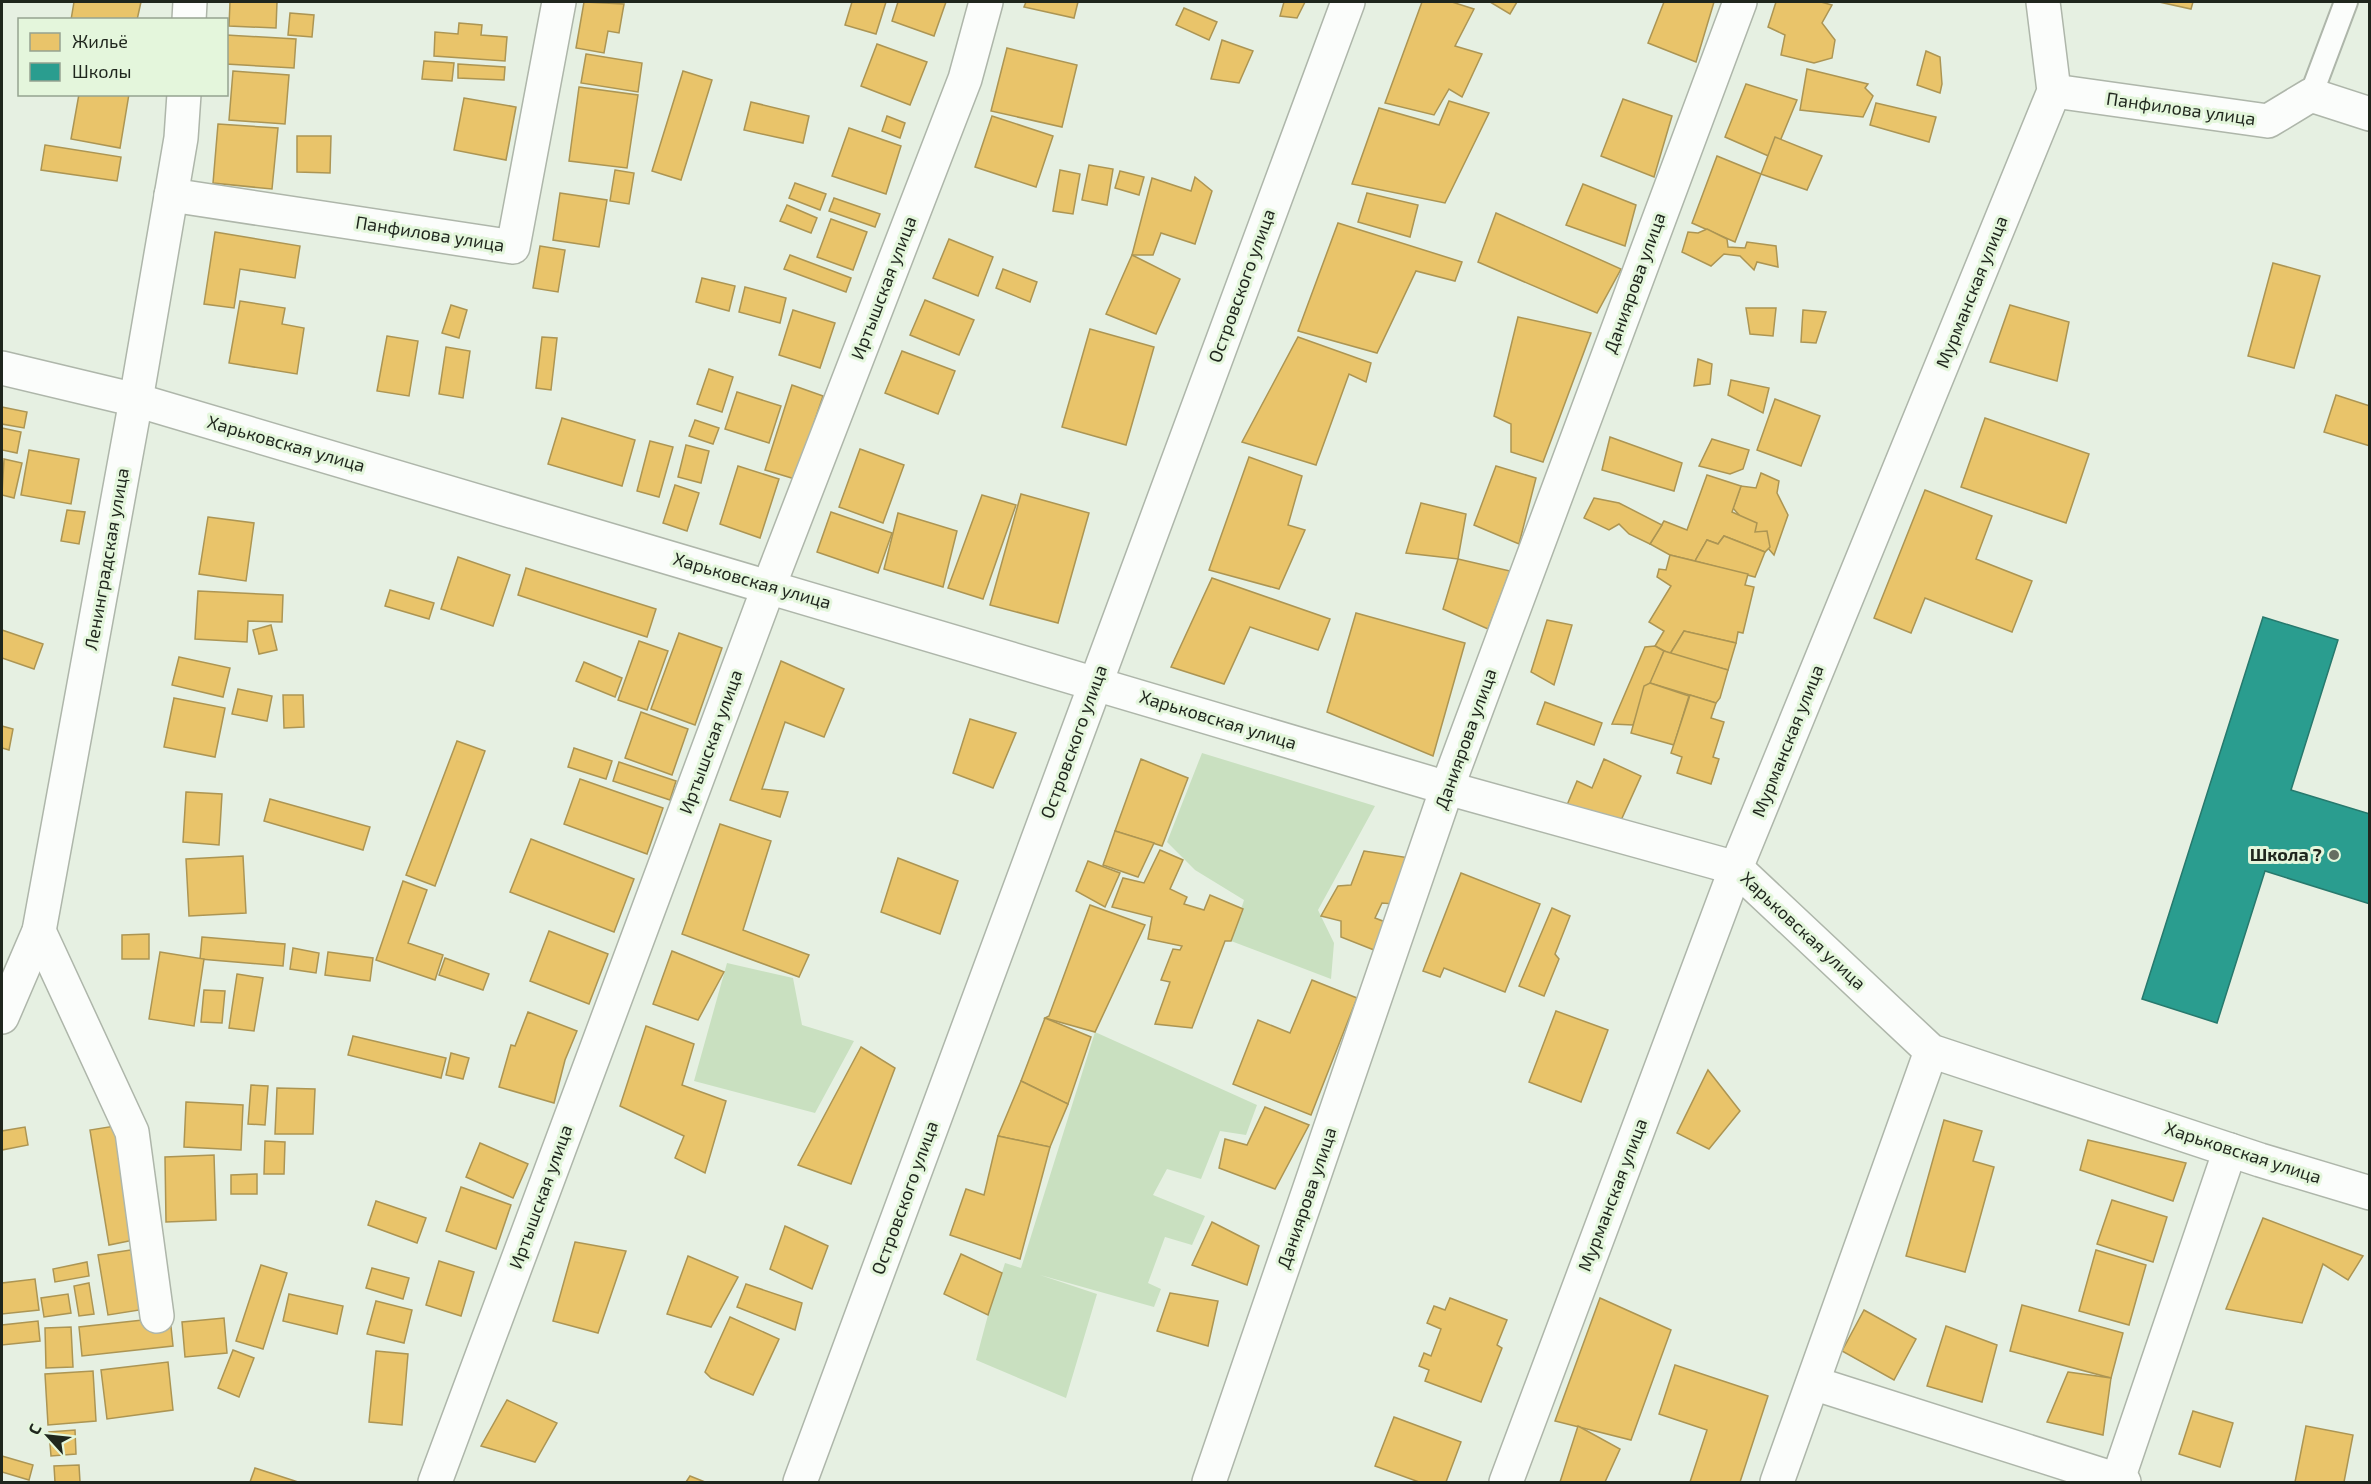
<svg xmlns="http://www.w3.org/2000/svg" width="2371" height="1484" viewBox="0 0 2371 1484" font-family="'Exo 2',sans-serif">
<rect width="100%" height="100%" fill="#e6f0e2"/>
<g fill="#c9e0c0">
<path d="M1202,753L1375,806L1318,910L1334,943L1331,979L1231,941L1244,900L1195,870L1167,842Z"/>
<path d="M727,963L793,978L802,1025L854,1041L815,1113L694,1081Z"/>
<path d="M1095,1032L1257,1105L1246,1135L1220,1131L1201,1179L1167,1169L1153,1195L1205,1216L1192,1245L1165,1237L1148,1283L1161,1289L1154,1307L1040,1275L1097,1294L1066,1398L976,1360L988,1315L1005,1263L1021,1268Z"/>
</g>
<g fill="#e9c46a" stroke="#ac9553" stroke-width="1.5">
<path d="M74,2H141L137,20H71Z"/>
<path d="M230,2H277L276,28L229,26Z"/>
<path d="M584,2L624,4L619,33L608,31L604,53L576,48Z"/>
<path d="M852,2H886L876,34L845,25Z"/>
<path d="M898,2H946L934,36L892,21Z"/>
<path d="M1026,2H1078L1074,18L1024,7Z"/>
<path d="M1284,2H1305L1297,18L1280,16Z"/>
<path d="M1422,2H1452L1474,9L1455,46L1482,54L1462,97L1449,89L1434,115L1385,103Z"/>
<path d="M1490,2H1517L1510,14Z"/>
<path d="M1664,2H1714L1696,62L1648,43Z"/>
<path d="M1776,2H1821L1832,5L1822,23L1835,40L1832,58L1814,63L1781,55L1785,35L1768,27Z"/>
<path d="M2159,2H2193L2191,9Z"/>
<path d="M1184,8L1217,22L1209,40L1176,25Z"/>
<path d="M290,13L314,15L312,37L288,35Z"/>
<path d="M459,23L482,25L481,35L507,37L505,61L434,56L435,32L458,34Z"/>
<path d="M226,35L296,39L294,68L226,64Z"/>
<path d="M1222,40L1253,51L1239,83L1211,79Z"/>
<path d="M877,44L927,62L910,105L861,86Z"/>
<path d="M1007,48L1077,65L1062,127L991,111Z"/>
<path d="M1926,51L1940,57L1942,84L1940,93L1917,85Z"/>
<path d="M586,54L642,63L638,92L581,83Z"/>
<path d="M424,61L454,63L452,81L422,79Z"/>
<path d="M458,64L505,67L504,80L458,78Z"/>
<path d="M1807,69L1868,84L1865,88L1873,96L1863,117L1800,110Z"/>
<path d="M233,71L289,75L285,124L229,120Z"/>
<path d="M683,71L712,80L681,180L652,171Z"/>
<path d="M1746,84L1797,100L1773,158L1725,137Z"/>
<path d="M579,87L638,95L627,168L569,161Z"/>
<path d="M79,94H129L120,148L71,139Z"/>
<path d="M464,98L516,107L506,160L454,150Z"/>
<path d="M1623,99L1672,116L1654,177L1601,156Z"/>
<path d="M1449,101L1489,113L1445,203L1352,184L1379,108L1439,125Z"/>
<path d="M751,102L809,116L803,143L744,130Z"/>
<path d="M1876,103L1936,117L1929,142L1870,125Z"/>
<path d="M887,116L905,123L900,138L882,131Z"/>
<path d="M992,116L1053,136L1036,187L975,167Z"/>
<path d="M218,124L278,128L272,189L213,183Z"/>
<path d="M849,128L901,146L886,194L832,176Z"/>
<path d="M297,136H331L330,173L297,172Z"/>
<path d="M1775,137L1822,156L1807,190L1761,174Z"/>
<path d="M45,145L121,157L117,181L41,170Z"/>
<path d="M1717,156L1761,174L1735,242L1692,223Z"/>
<path d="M1089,165L1113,169L1107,205L1082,200Z"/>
<path d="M615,170L634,173L629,204L610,201Z"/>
<path d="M1060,170L1080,174L1073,214L1053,211Z"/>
<path d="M1120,171L1144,177L1139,195L1115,188Z"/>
<path d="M1195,177L1212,191L1195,244L1161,233L1153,255H1132L1152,178L1191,191Z"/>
<path d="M795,183L826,194L820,210L789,198Z"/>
<path d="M1583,184L1636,205L1625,246L1566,225Z"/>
<path d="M560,193L607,200L599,247L553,240Z"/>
<path d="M1367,193L1418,205L1410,237L1358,222Z"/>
<path d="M834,198L880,214L875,227L829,211Z"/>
<path d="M787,205L817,218L811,233L780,221Z"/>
<path d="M1496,213L1621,269L1597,313L1478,262Z"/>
<path d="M831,219L867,232L853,270L817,257Z"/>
<path d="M1338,223L1462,262L1455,281L1416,271L1377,353L1298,331Z"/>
<path d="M1707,229L1727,239L1728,247L1745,248L1747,242L1776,246L1778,267L1757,262L1754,270L1740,256L1724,254L1711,266L1682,252L1688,232L1698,233Z"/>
<path d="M215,232L300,246L295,278L240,269L234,308L204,304Z"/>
<path d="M949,239L993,257L978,296L933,278Z"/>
<path d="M540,246L565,250L558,292L533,288Z"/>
<path d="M790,255L851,278L846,292L784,269Z"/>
<path d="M1132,255L1180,279L1156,334L1106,314Z"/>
<path d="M2273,263L2320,276L2294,368L2248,356Z"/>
<path d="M1003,269L1037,282L1030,302L996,288Z"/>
<path d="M702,278L735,286L729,311L696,302Z"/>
<path d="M745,287L786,298L780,323L739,312Z"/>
<path d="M925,300L974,320L959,355L910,335Z"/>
<path d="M240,301L285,308L282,324L304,328L297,374L229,363Z"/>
<path d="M451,305L467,310L459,338L442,333Z"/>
<path d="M2010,305L2069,322L2057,381L1990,362Z"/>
<path d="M1746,308H1776L1773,336L1750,334Z"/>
<path d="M793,310L835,323L820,368L779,355Z"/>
<path d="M1803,310L1826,312L1816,343L1801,342Z"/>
<path d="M1518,317L1591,333L1543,462L1511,452V424L1494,416Z"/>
<path d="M1090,329L1154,347L1126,445L1062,427Z"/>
<path d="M387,336L418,341L409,396L377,391Z"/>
<path d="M542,337L557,338L551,390L536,388Z"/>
<path d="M1298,337L1371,363L1366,382L1349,374L1316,465L1242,442Z"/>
<path d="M446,347L470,351L463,398L439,394Z"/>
<path d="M902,351L955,371L938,414L885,393Z"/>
<path d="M1698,359L1712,364L1710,384L1694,386Z"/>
<path d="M709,369L733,377L722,412L697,404Z"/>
<path d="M1731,380L1769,388L1763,413L1728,395Z"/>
<path d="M792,385L823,396L795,479L765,470Z"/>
<path d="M737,392L781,406L769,443L725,429Z"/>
<path d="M2336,395L2370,406V446L2324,432Z"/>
<path d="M1775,399L1820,416L1801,466L1757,450Z"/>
<path d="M2,407L27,412L24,428L2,424Z"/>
<path d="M562,418L635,440L622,486L548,464Z"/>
<path d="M1985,418L2089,454L2066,523L1961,487Z"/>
<path d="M695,420L719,428L713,444L689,436Z"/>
<path d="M2,428L21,432L17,453L2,450Z"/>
<path d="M1610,437L1682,463L1674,491L1602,470Z"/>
<path d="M1712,439L1749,450L1743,469L1730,474L1699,466Z"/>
<path d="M650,441L673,447L659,497L637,491Z"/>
<path d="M686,445L709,451L701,483L678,477Z"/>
<path d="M860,449L904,465L883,523L839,507Z"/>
<path d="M29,450L79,459L71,504L21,495Z"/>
<path d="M1249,457L1302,476L1288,525L1305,530L1279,589L1209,570Z"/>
<path d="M4,459L22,463L14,498L2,495Z"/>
<path d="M738,466L779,479L760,538L720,524Z"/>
<path d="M1496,466L1536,478L1519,544L1474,525Z"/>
<path d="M1761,473L1779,481L1777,493L1788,515L1774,555L1733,508L1741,486L1756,488Z"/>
<path d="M1707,475L1741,486L1732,512L1757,523L1755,532L1767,531L1770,547L1765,552L1724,536L1718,544L1707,540L1695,561L1670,555L1650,544L1664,521L1687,530Z"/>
<path d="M675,485L699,493L687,531L663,523Z"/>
<path d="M1925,490L1992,516L1976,559L2032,581L2012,632L1925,598L1911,633L1874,618Z"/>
<path d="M1021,494L1089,513L1058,623L990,605Z"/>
<path d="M982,495L1016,505L983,599L948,588Z"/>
<path d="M1594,498L1619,503L1662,525L1650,544L1629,534L1619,524L1609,530L1584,518Z"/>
<path d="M1421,503L1466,514L1458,559L1406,553Z"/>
<path d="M67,510L85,512L79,544L61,541Z"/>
<path d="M831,512L892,533L878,573L817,552Z"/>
<path d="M898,513L957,531L943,587L884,569Z"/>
<path d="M208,517L254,523L246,581L199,574Z"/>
<path d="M1724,536L1765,552L1755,577L1695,561L1707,540L1718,544Z"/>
<path d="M1670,555L1748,574L1745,585L1754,587L1743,633L1738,632L1736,643L1684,631L1670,654L1655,646L1664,631L1649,622L1671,586L1657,577L1659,569L1666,570Z"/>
<path d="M458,557L510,575L493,626L441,609Z"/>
<path d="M1458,559L1510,571L1488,629L1443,609Z"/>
<path d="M526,568L656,609L647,637L518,595Z"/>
<path d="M1212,578L1330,619L1318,650L1250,627L1224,684L1171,667Z"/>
<path d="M390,590L434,603L429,619L385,606Z"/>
<path d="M198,591L283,595L282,622L248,621L247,642L195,639Z"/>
<path d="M1356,613L1465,643L1433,756L1327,712Z"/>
<path d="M1547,620L1572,625L1554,685L1531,672Z"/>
<path d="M271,625L277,650L259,654L253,630Z"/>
<path d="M2,630L43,644L34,669L2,658Z"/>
<path d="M1684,631L1736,643L1728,670L1670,654Z"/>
<path d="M679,633L722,648L695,725L651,709Z"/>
<path d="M639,641L668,651L647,710L618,700Z"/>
<path d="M1655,646L1664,651L1633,725L1612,724L1645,647Z"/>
<path d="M1664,651L1728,670L1720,698L1716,703L1650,683Z"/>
<path d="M179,657L230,668L223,697L172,685Z"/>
<path d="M781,661L844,689L824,737L785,722L762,789L788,792L780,817L730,800Z"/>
<path d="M584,662L622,678L615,697L576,681Z"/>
<path d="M1650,683L1689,696L1674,745L1631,733L1644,686Z"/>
<path d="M238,689L272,696L267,721L232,714Z"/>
<path d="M283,695H303L304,727L284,728Z"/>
<path d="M1690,695L1716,703L1711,718L1724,722L1713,757L1719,759L1711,784L1677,773L1682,757L1671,753Z"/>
<path d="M174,698L225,708L215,757L164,747Z"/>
<path d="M1545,702L1602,723L1594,745L1537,724Z"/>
<path d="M641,712L688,729L672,775L625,758Z"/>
<path d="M970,719L1016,733L993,788L953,773Z"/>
<path d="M2,726L13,729L9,750L2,748Z"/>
<path d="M457,741L485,751L435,886L406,875Z"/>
<path d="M574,748L612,761L606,779L568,767Z"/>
<path d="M1141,759L1188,778L1162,846L1115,831Z"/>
<path d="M1604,759L1641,776L1618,827L1567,805L1577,781L1592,788Z"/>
<path d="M619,762L676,781L670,800L613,781Z"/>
<path d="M580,779L663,808L647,854L564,824Z"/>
<path d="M186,792L222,794L219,845L183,842Z"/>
<path d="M270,799L370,827L363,850L264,821Z"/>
<path d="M720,824L771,841L743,930L809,955L799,977L682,934Z"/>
<path d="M1115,831L1154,843L1138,877L1103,865Z"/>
<path d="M531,839L634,879L614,932L510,892Z"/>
<path d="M1160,850L1183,860L1170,889L1187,897L1184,904L1204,910L1210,895L1243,909L1231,941H1225L1192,1028L1155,1024L1170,982L1161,980L1173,949L1180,950L1182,946L1148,939L1152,917L1112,907L1123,878L1144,883Z"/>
<path d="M1364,851L1410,858L1394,904L1382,903L1375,918L1388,923L1374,950L1341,937V921L1321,916L1338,886L1351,885Z"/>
<path d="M243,856L246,913L189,916L186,859Z"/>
<path d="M898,858L958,881L940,934L881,912Z"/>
<path d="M1088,861L1120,873L1105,907L1076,891Z"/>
<path d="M1461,873L1540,904L1505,992L1444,968L1440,977L1423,971Z"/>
<path d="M403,881L427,890L408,943L443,955L435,980L376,960Z"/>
<path d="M1090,905L1145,925L1095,1032L1045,1018L1049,1016Z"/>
<path d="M1552,908L1570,916L1555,954L1559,959L1544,996L1519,986Z"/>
<path d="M549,931L608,954L589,1004L530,981Z"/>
<path d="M149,934V959H122V935Z"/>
<path d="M202,937L285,944L283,966L200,959Z"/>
<path d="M293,948L319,953L316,973L290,969Z"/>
<path d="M672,951L724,972L698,1020L653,1004Z"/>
<path d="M160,952L204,959L194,1026L149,1019Z"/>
<path d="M328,952L373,958L370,981L325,975Z"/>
<path d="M445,958L489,974L483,990L439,975Z"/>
<path d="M237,974L263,978L254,1031L229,1028Z"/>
<path d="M1312,980L1357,998L1311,1115L1233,1084L1258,1020L1290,1033Z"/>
<path d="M204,990L225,991L222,1023L201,1022Z"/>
<path d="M1556,1011L1608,1030L1581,1102L1529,1082Z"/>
<path d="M528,1012L577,1031L565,1060L554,1103L499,1087L511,1045L515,1046Z"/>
<path d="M1045,1018L1091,1037L1068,1104L1021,1081Z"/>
<path d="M646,1026L694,1044L682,1085L726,1101L705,1173L675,1158L684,1136L620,1106Z"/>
<path d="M353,1036L446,1058L441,1078L348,1055Z"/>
<path d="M861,1047L895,1068L851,1184L798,1165Z"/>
<path d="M451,1053L469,1058L463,1079L446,1075Z"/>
<path d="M1708,1070L1740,1111L1709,1149L1677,1133Z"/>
<path d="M1021,1081L1068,1104L1050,1147L998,1136Z"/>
<path d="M251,1085L268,1086L265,1125L248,1124Z"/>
<path d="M277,1088L315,1089L313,1134H275Z"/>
<path d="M186,1102L243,1105L241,1150L184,1147Z"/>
<path d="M1265,1107L1309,1125L1275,1189L1219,1168L1225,1139L1247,1145Z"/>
<path d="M1944,1120L1982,1131L1973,1161L1994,1167L1965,1272L1906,1256Z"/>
<path d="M121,1125L139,1239L109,1245L90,1130Z"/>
<path d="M25,1127L28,1145L2,1150V1131Z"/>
<path d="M998,1136L1050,1147L1020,1259L950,1235L966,1189L984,1195Z"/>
<path d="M2088,1140L2186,1163L2173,1201L2080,1170Z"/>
<path d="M265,1141L285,1142L284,1174H264Z"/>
<path d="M480,1143L528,1164L513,1198L466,1177Z"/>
<path d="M214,1155L216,1220L166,1222L165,1157Z"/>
<path d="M257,1174V1194H231V1175Z"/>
<path d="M461,1187L511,1205L496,1249L446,1231Z"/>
<path d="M2112,1200L2167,1217L2153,1262L2097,1244Z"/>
<path d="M376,1201L426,1218L417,1243L368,1225Z"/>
<path d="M2263,1218L2363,1256L2348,1280L2323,1264L2302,1323L2226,1309Z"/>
<path d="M1212,1222L1259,1246L1247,1285L1192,1265Z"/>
<path d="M785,1226L828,1246L812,1289L770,1269Z"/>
<path d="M575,1242L626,1251L598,1333L553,1321Z"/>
<path d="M137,1249L146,1309L108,1315L98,1255Z"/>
<path d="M2096,1250L2146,1265L2129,1325L2079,1311Z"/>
<path d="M961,1254L1002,1273L988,1315L944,1294Z"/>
<path d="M688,1256L738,1277L711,1327L667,1314Z"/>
<path d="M439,1261L474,1272L461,1316L426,1305Z"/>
<path d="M87,1262L89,1276L55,1282L53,1269Z"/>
<path d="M261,1265L287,1273L263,1349L236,1341Z"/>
<path d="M372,1268L409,1278L403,1299L366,1288Z"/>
<path d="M35,1279L39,1310L2,1314V1283Z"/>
<path d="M89,1283L94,1314L79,1316L74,1286Z"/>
<path d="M746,1284L802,1303L795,1330L737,1307Z"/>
<path d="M1170,1293L1218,1301L1208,1346L1157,1331Z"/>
<path d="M68,1294L71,1313L44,1317L41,1298Z"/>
<path d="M289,1294L343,1306L337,1334L283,1321Z"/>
<path d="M1450,1298L1507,1320L1497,1345L1502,1348L1481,1402L1425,1381L1429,1370L1419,1366L1424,1353L1431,1356L1441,1329L1427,1323L1434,1306L1445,1310Z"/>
<path d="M1600,1298L1671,1330L1631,1440L1555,1421Z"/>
<path d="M376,1301L412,1310L404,1343L367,1334Z"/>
<path d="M2022,1305L2123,1333L2111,1378L2010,1351Z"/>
<path d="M1864,1310L1916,1339L1894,1380L1842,1351Z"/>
<path d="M170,1317L173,1346L82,1356L79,1327Z"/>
<path d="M730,1317L779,1339L753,1395L711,1378L705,1372Z"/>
<path d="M224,1318L227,1353L185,1357L182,1322Z"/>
<path d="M38,1321L40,1341L2,1345V1325Z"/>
<path d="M1946,1326L1997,1345L1982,1402L1927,1386Z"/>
<path d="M71,1327L73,1367L46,1368L45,1328Z"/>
<path d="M233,1350L254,1358L239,1397L218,1388Z"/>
<path d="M376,1351L408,1354L402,1425L369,1422Z"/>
<path d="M168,1362L173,1410L107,1419L101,1370Z"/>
<path d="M1675,1365L1768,1396L1740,1482H1690L1707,1430L1659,1414Z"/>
<path d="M93,1371L96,1421L48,1425L45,1374Z"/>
<path d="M2068,1372L2111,1378L2103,1435L2047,1422Z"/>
<path d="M507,1400L557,1423L535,1462L481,1446Z"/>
<path d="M2193,1411L2233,1423L2220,1467L2179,1454Z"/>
<path d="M1394,1417L1461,1442L1446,1482H1419L1375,1466Z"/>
<path d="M1578,1426L1620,1449L1605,1482H1560Z"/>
<path d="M2306,1426L2353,1435L2344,1482H2295Z"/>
<path d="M75,1430L76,1454L51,1456L49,1432Z"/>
<path d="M2,1456L33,1465L29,1480L2,1472Z"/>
<path d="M79,1465L80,1482H55L54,1466Z"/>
<path d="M255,1468L298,1482H250Z"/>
<path d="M690,1476L705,1482H686Z"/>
</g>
<path fill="#2a9d8f" stroke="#27796d" stroke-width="1.5" d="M2263,617L2338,640L2291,790L2370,814V904L2265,871L2217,1023L2142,999Z"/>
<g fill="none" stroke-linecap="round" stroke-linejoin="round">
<g stroke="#aeb6aa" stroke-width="26">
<path id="service" d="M2311,95L2346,2"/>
</g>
<g stroke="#aeb6aa" stroke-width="36">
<g id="minor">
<path d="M189,20L190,2"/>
<path d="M2054,91L2268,121L2311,95L2370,114"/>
<path d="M171,195L513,247L559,2"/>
<path d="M2,368L136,400L1447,788L1736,868L1931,1051L2260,1160L2370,1193"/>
<path d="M39,931L132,1132L157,1316"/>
<path d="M2,1017L39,931L136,400L181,138L184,94"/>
<path d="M1813,1383L2124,1482"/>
<path d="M435,1482L769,586L965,79L986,2"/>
<path d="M800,1482L1348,2"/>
<path d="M1209,1482L1447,788L1740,2"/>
<path d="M1506,1482L1736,868L2054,91L2043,2"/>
<path d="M1777,1482L1931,1051"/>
<path d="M2117,1482L2230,1150"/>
</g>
</g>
<use href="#service" stroke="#fbfdfb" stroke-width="22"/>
<use href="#minor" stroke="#fbfdfb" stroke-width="33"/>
</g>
<circle fill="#656d62" stroke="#e4f6dc" stroke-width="2" cx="2334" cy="855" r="6"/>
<g text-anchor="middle" stroke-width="6" stroke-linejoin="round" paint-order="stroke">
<g font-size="18" fill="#1f261d" stroke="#e4f6dc">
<text transform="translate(2181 109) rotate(8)" y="6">Панфилова улица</text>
<text transform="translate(430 234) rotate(9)" y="6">Панфилова улица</text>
<text transform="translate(1635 283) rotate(-70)" y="6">Даниярова улица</text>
<text transform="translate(1242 286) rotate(-70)" y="6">Островского улица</text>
<text transform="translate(884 288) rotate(-69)" y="6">Иртышская улица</text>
<text transform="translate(1972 292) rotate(-68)" y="6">Мурманская улица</text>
<text transform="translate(286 444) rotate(16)" y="6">Харьковская улица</text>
<text transform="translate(107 559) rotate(-80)" y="6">Ленинградская улица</text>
<text transform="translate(752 581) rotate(16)" y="6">Харьковская улица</text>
<text transform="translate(1218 720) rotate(17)" y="6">Харьковская улица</text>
<text transform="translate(1466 739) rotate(-70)" y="6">Даниярова улица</text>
<text transform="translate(1788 741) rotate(-68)" y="6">Мурманская улица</text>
<text transform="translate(711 742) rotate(-70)" y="6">Иртышская улица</text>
<text transform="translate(1074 742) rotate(-70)" y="6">Островского улица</text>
<text transform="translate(1803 931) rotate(43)" y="6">Харьковская улица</text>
<text transform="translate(2243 1153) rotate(18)" y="6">Харьковская улица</text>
<text transform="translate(1613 1195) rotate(-69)" y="6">Мурманская улица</text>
<text transform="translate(541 1197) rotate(-70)" y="6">Иртышская улица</text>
<text transform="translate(905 1198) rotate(-70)" y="6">Островского улица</text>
<text transform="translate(1307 1198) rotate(-71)" y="6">Даниярова улица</text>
</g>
<g font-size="18" font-weight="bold" fill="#1f261d" stroke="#e4f6dc" text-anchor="end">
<text x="2322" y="861">Школа ?</text>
</g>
</g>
<rect width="2371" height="1484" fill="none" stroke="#1f261d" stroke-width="6"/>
<rect x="18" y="18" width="210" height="78" fill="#e4f6dc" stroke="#95a390" stroke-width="1.5"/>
<rect x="30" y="33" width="30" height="18" fill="#e9c46a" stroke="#95a390" stroke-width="1.5"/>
<text x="72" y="48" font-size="18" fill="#1f261d">Жильё</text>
<rect x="30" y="63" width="30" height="18" fill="#2a9d8f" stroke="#95a390" stroke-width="1.5"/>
<text x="72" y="78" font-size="18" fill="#1f261d">Школы</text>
<g transform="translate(48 1436) rotate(297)" stroke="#e4f6dc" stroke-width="4.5" paint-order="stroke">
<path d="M0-4.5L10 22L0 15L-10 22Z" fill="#1f261d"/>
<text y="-9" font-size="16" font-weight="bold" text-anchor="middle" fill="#1f261d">С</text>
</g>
</svg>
